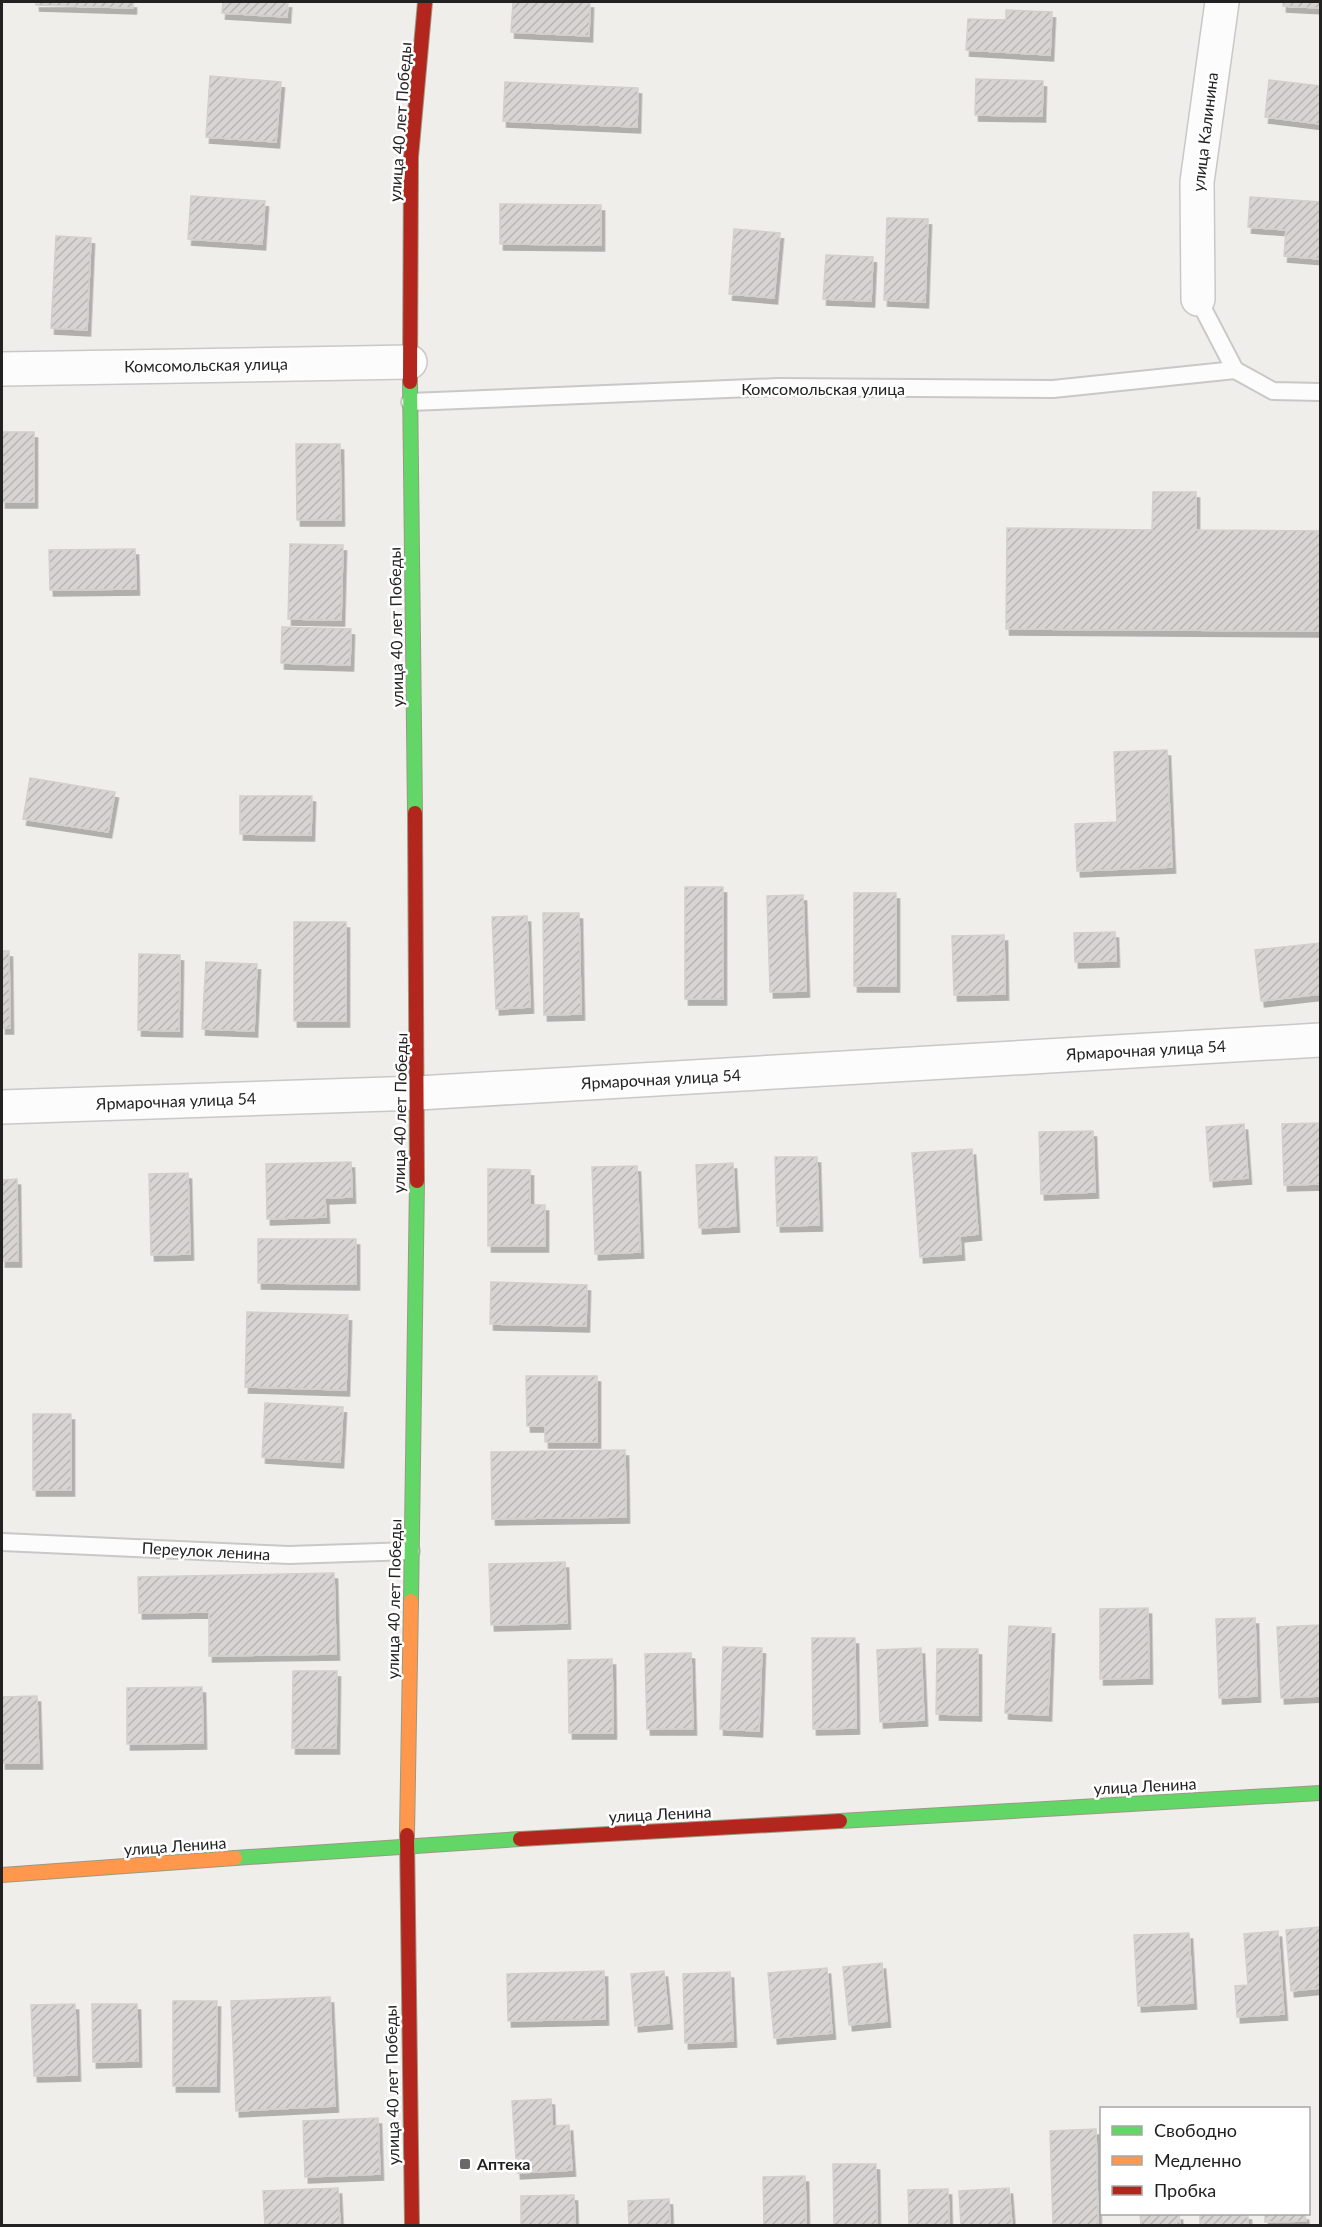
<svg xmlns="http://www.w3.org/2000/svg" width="1322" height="2227" viewBox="0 0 1322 2227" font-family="Lato,sans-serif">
<defs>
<pattern id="building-hatch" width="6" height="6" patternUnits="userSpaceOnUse" patternTransform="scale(1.5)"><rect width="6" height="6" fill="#d7d4d2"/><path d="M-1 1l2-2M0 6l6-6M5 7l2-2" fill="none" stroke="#b8b6b4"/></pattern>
<filter id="shadow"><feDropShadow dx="3.5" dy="6" stdDeviation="0" flood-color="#0004"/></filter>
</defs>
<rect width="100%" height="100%" fill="#f0eeeb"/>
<g fill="url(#building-hatch)" stroke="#d3d0cc" stroke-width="1.5" filter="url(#shadow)">
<path d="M36,2H133V8L36,5Z"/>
<path d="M223,2H288L287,17L222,13Z"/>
<path d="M513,2H590L589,36L511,32Z"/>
<path d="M1283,2H1320V8L1283,6Z"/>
<path d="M1006,10L1052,12L1050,55L966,50L968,19L1006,20Z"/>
<path d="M210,76L281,82L276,142L206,137Z"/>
<path d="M976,79L1043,81L1042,116L975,115Z"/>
<path d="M1269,80L1320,86V124L1265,117Z"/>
<path d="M505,82L638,88L637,127L503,121Z"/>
<path d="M191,196L265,201L262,244L188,239Z"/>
<path d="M1250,197L1320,202V259L1284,256L1286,230L1248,227Z"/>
<path d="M500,204L601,205V245L500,244Z"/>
<path d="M887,218L928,219L925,302L884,300Z"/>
<path d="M734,229L780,233L774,298L729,294Z"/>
<path d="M56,236L91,238L87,330L51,328Z"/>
<path d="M826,255L873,257L871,301L823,299Z"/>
<rect x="2" y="432" width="32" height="70"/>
<path d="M296,444H340L341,520H297Z"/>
<path d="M1153,492H1196V530L1320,531V631L1006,629L1007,528L1152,530Z"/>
<path d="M290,544L343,545L341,620L288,619Z"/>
<path d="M135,549L136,589L50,590L49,550Z"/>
<path d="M282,627L351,629L350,665L281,663Z"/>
<path d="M1167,750L1172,867L1077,871L1075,824L1117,822L1114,752Z"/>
<path d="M30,778L115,792L108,832L23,819Z"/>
<path d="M240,796H312L311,835L240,834Z"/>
<rect x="685" y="887" width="38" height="112"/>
<rect x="854" y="893" width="42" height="93"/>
<path d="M803,895L806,991L770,992L767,896Z"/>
<path d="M543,913H579L581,1014L544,1015Z"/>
<path d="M527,916L530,1007L496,1009L492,917Z"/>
<rect x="294" y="922" width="52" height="99"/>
<path d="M1115,932L1116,961L1075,962L1074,933Z"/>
<path d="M1004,935L1005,994L954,995L952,936Z"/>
<path d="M1320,943V994L1261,1001L1255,950Z"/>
<path d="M2,951H9L10,1028H2Z"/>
<path d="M139,954L180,955L179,1031L138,1030Z"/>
<path d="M206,962L257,964L254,1031L202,1029Z"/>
<path d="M1320,1123V1184L1284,1185L1282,1124Z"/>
<path d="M1244,1124L1248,1178L1210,1181L1206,1127Z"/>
<path d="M1093,1131L1095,1192L1041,1194L1039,1132Z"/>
<path d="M972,1149L978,1234L960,1236L961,1254L920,1257L912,1153Z"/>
<path d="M775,1157H817L819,1225L777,1226Z"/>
<path d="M351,1162L352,1197L325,1198L326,1217L267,1219L266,1164Z"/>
<path d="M733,1163L736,1226L699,1228L696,1165Z"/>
<path d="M637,1166L640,1252L595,1254L592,1167Z"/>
<path d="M488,1169L530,1170V1205H545V1246H488Z"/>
<path d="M188,1173L190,1254L151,1255L149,1174Z"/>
<path d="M17,1179L18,1261H2V1180Z"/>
<path d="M258,1239H356V1284L258,1283Z"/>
<path d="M491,1282L587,1285L586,1326L490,1324Z"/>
<path d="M247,1312L348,1315L346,1390L245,1387Z"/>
<path d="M526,1376H597V1442H545V1426H527Z"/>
<path d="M265,1403L343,1407L340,1462L262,1457Z"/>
<rect x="33" y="1414" width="38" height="76"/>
<path d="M625,1450L626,1517L492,1519L491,1452Z"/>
<path d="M565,1562L567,1623L491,1625L489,1564Z"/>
<path d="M334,1573L336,1654L209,1656V1612L139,1613L138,1577Z"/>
<path d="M1148,1608L1149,1678L1100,1679V1609Z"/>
<path d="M1255,1618L1257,1696L1219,1698L1216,1619Z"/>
<path d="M1320,1625V1696L1281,1698L1277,1627Z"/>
<path d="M1009,1626L1051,1628L1048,1715L1005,1713Z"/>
<path d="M812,1638H855L856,1728L813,1729Z"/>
<path d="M723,1647L762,1648L759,1731L720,1729Z"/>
<path d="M921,1648L924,1720L880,1722L877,1650Z"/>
<path d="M937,1649H978V1715L936,1714Z"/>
<path d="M691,1653L693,1729H647L645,1654Z"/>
<path d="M612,1659L613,1733H569L568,1660Z"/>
<path d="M293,1671H337L336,1748H292Z"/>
<path d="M202,1687L203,1743L127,1744V1688Z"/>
<path d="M37,1696L39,1763H2V1697Z"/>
<path d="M1320,1927V1988L1291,1991L1286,1930Z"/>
<path d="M1278,1931L1284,2014L1237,2017L1235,1986L1248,1985L1244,1934Z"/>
<path d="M1189,1933L1193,2003L1138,2006L1134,1935Z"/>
<path d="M882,1963L887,2021L849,2025L843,1967Z"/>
<path d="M827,1968L832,2033L774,2038L768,1973Z"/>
<path d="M604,1971L605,2019L508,2021L507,1974Z"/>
<path d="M664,1971L669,2023L635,2026L631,1974Z"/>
<path d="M730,1972L733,2041L685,2043L683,1974Z"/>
<path d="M330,1997L335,2106L236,2111L231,2001Z"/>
<path d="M173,2001H217L216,2086H173Z"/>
<path d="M75,2004L77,2075L34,2076L31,2005Z"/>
<path d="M92,2004H137L138,2061L93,2062Z"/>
<path d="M551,2099L552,2126L569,2125L572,2170L517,2173L512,2101Z"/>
<path d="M378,2118L380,2174L305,2177L303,2121Z"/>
<path d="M1096,2129L1098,2226H1053L1050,2131Z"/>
<path d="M833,2164H876L877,2226H834Z"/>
<path d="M805,2176L806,2226H764L763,2177Z"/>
<path d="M338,2188L340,2226H265L263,2191Z"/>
<path d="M1009,2188L1012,2226H961L959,2191Z"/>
<path d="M948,2189L949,2226H909L908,2190Z"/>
<path d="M574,2195L575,2226H521V2196Z"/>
<path d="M669,2199L670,2226H629L628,2201Z"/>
<path d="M1140,2214H1179L1180,2226H1141Z"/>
<rect x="1200" y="2214" width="48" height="12"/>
<path d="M1265,2214H1305L1306,2221L1265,2222Z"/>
</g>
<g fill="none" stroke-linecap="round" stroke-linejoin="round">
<g stroke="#c9c8c7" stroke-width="20">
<g id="lane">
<path d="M1198,299L1235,370L1273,391L1320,392"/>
<path d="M410,402L778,387L1053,389L1235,370"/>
<path d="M2,1542L289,1555L411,1551"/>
</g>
</g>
<g stroke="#c9c8c7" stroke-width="36">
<g id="street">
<path d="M1198,299L1197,182L1222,2"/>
<path d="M2,369L410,362"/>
<path d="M2,1107L418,1093L1320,1040"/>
</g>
</g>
<g stroke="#999a82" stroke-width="16">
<g id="fast">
<path d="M410,382L415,813"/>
<path d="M411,1601L417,1181"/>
<path d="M840,1821L1320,1793"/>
<path d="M235,1858L520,1839"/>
</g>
</g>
<g stroke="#999a82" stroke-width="16">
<g id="slow">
<path d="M407,1835L411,1601"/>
<path d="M2,1875L235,1858"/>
</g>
</g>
<g stroke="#999a82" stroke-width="16">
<g id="jam">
<path d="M410,382L411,157L425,2"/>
<path d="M415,813L417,1181"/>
<path d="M407,1835L412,2226"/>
<path d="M520,1839L840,1821"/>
</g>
</g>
<use href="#lane" stroke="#fdfcfc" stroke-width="16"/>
<use href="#street" stroke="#fdfcfc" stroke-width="33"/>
<use href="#fast" stroke="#63d668" stroke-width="14"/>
<use href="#slow" stroke="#ff974d" stroke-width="14"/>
<use href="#jam" stroke="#b3261e" stroke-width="14"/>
</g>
<rect fill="#6a6968" stroke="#fff" stroke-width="2" x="459" y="2158" width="12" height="12" rx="3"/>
<g text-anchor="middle" stroke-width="5" stroke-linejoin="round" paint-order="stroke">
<g font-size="16" fill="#222" stroke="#fff">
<text transform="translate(400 122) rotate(-86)" y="6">улица 40 лет Победы</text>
<text transform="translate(1205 132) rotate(-83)" y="6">улица Калинина</text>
<text transform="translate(206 365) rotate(-1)" y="6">Комсомольская улица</text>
<text x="823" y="395">Комсомольская улица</text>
<text transform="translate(396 627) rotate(-91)" y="6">улица 40 лет Победы</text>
<text transform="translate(1146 1050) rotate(-3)" y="6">Ярмарочная улица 54</text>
<text transform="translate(661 1079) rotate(-3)" y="6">Ярмарочная улица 54</text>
<text transform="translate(176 1101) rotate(-2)" y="6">Ярмарочная улица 54</text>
<text transform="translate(400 1113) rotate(-89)" y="6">улица 40 лет Победы</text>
<text transform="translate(206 1551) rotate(3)" y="6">Переулок ленина</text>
<text transform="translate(394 1599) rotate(-89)" y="6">улица 40 лет Победы</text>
<text transform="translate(1145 1786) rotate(-3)" y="6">улица Ленина</text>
<text transform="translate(660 1814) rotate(-3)" y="6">улица Ленина</text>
<text transform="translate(175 1846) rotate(-4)" y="6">улица Ленина</text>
<text transform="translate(392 2085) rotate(-91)" y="6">улица 40 лет Победы</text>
</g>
<g font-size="16" font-weight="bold" fill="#222" stroke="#fff" text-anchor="start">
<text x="477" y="2170">Аптека</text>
</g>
</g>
<rect width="1322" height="2227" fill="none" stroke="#222222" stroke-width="6"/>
<rect x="1100" y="2107" width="210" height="108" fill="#ffffff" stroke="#a7a7a7" stroke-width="1.5"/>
<rect x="1112" y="2126" width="30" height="9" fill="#63d668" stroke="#a7a7a7" stroke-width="1.5"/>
<text x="1154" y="2137" font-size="18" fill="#222222">Свободно</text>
<rect x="1112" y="2156" width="30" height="9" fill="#ff974d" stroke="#a7a7a7" stroke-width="1.5"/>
<text x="1154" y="2167" font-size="18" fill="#222222">Медленно</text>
<rect x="1112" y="2186" width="30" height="9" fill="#b3261e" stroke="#a7a7a7" stroke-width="1.5"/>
<text x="1154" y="2197" font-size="18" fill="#222222">Пробка</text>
</svg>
